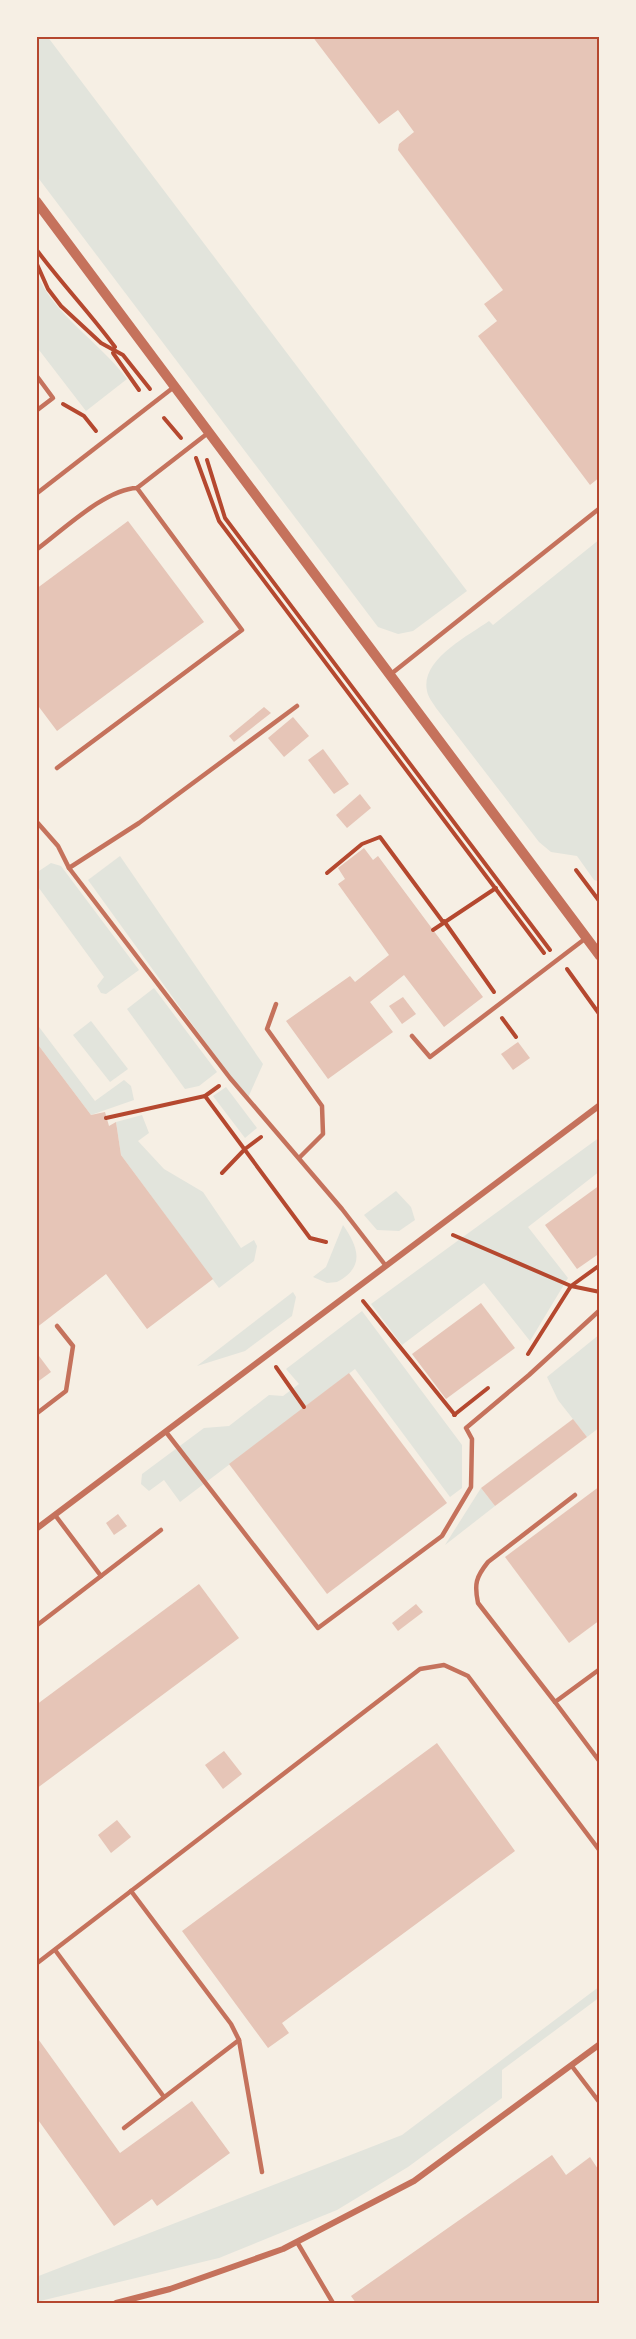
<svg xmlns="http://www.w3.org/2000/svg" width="636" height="2339" viewBox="0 0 636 2339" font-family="'Nunito Sans',sans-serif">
<rect width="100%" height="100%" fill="#f6efe4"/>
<g fill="#e2e4dc">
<path d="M36,36H47L467,591L413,631L398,634L378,627L36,175Z"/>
<path d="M36,272C54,316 99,341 127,379L86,411L36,346Z"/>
<path d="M600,539V882L594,880L577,856L551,852L539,842L436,708C433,703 428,697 427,691C420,660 468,636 489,621L493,625Z"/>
<path d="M120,856L263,1064L247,1100L88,880Z"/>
<path d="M51,863L61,866L139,970L106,994L101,993L97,986L104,977L36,884V873Z"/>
<path d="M154,988L217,1072L199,1086L185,1089L127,1009Z"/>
<path d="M91,1021L128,1069L110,1082L73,1035Z"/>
<path d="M36,1023L95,1101L124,1080L131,1086L134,1100L91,1115L36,1042Z"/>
<path d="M226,1087L257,1128L245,1138L213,1096Z"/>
<path d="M142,1115L149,1133L138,1141L164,1169L203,1192L241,1248L254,1240L257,1246L254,1261L219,1288L121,1155L116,1122Z"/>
<path d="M600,1137V1171L528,1227L568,1278L530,1341L484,1283L402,1345L371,1304Z"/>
<path d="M396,1191L411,1207L415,1220L399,1231L377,1230L364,1215Z"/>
<path d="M343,1225C359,1248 365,1267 337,1282L327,1283L313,1277L326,1267Z"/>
<path d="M293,1292L296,1297L292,1316L245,1351L197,1366Z"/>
<path d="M362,1311L462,1445V1488L450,1497L355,1369L180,1502L164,1480L149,1491L141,1484L142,1474L204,1428L229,1426L269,1395L283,1396L299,1384L286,1369Z"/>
<path d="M600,1334V1427L587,1437L558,1400L547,1377Z"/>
<path d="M481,1488L495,1506L445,1545Z"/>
<path d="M600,1986V1997L502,2070V2098L408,2167L337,2210L219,2258L36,2302V2277L402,2135Z"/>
</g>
<g fill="#e6c5b7">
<path d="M312,36H600V477L590,485L478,336L497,321L484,304L503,290L398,150L399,144L414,132L398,110L379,124Z"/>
<path d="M128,521L204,622L57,731L36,703V589Z"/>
<path d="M264,707L271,713L234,742L229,736Z"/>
<path d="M293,717L309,736L284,757L268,738Z"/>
<path d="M323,749L349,784L334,794L308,760Z"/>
<path d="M360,794L371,808L347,828L336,815Z"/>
<path d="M364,848L373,860L378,856L483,997L444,1027L404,975L370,1002L393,1032L328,1079L286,1021L350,976L355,982L389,955L338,884L345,879L338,868Z"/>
<path d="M403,997L416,1014L402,1024L389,1006Z"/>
<path d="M36,1042L91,1115L105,1112L109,1126L116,1122L121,1155L213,1279L147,1329L106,1274L36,1328Z"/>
<path d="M518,1042L530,1058L513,1070L501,1054Z"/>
<path d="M600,1185V1253L577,1269L545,1225Z"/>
<path d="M481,1303L515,1348L446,1399L412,1354Z"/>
<path d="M36,1352L51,1372L36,1383Z"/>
<path d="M349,1373L447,1503L327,1594L229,1464Z"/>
<path d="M573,1419L587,1437L495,1506L481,1488Z"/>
<path d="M600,1486V1620L569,1643L505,1557Z"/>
<path d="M118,1514L127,1526L114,1535L106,1523Z"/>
<path d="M199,1584L239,1638L36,1789V1705Z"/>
<path d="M416,1604L423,1612L398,1631L392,1623Z"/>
<path d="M437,1743L515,1851L282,2023L289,2033L268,2048L182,1931Z"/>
<path d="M224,1751L242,1774L223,1789L205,1765Z"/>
<path d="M117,1820L131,1837L111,1853L98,1835Z"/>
<path d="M36,2036L120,2153L192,2101L230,2153L157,2206L152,2199L114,2226L36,2117Z"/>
<path d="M552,2155L566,2175L590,2157L600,2172V2303H356L351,2296Z"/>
</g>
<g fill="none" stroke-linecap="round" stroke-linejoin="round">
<g stroke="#b5482f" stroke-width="4">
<path d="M36,249C61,283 90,313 115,347"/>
<path d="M36,262L48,289L61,306L101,343L123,355L150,389"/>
<path d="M113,353L139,390"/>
<path d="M63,404L84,416L96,431"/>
<path d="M164,418L181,438"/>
<path d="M196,458L219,521L544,953"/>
<path d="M207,460L225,518L550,950"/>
<path d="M576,870L600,902"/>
<path d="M327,873L362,844L380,837L443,922"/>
<path d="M444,921L494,992"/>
<path d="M433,930L496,888"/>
<path d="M567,969L600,1015"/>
<path d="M502,1018L516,1037"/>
<path d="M599,1081L600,1079"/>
<path d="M205,1096L219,1086"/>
<path d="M106,1118L205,1096L310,1238L326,1242"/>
<path d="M222,1173L245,1149L261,1137"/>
<path d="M453,1235L571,1286L600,1292"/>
<path d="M363,1301L455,1415"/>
<path d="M528,1354L571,1286L600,1265"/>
<path d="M276,1367L304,1407"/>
<path d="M454,1415L488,1388"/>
</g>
<g stroke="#c5725c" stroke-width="4.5">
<path d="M36,375L53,398L36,411"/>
<path d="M36,494L174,387"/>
<path d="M36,550C62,531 105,489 137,488L208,433"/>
<path d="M391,674L600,508"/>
<path d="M57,768L242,630L137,488"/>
<path d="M36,821L58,846L69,868L230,1078L342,1209L386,1266"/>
<path d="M69,868L139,823L297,706"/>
<path d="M276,1004L267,1029L322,1106L323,1134L299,1158"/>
<path d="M412,1036L430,1057L586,938"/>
<path d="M36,1414L66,1391L73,1346L57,1326"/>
<path d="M166,1432L318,1628L442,1536L471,1487L472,1439L466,1428L529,1375L600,1310"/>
<path d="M575,1495L488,1562C476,1577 474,1584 478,1603L555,1702L600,1669"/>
<path d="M55,1515L101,1576"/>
<path d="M36,1626L161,1530"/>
<path d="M555,1702L600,1762"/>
<path d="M131,1891L231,2024L239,2040L262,2172"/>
<path d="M55,1950L164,2097"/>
<path d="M36,1964L420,1669L444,1665L468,1676L600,1851"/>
<path d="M571,2065L600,2103"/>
<path d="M124,2128L239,2040"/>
<path d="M297,2242L333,2303"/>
</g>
<g stroke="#c5725c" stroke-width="6">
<path d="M36,1529L600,1105"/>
<path d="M116,2303L170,2289L283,2249L414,2181L600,2044"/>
</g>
<path stroke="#c5725c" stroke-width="10" d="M36,201L600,956"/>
</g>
<rect width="636" height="2339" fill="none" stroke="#f6efe4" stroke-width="75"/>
<rect x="38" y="38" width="560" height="2264" fill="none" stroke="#b5482f" stroke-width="2"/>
</svg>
